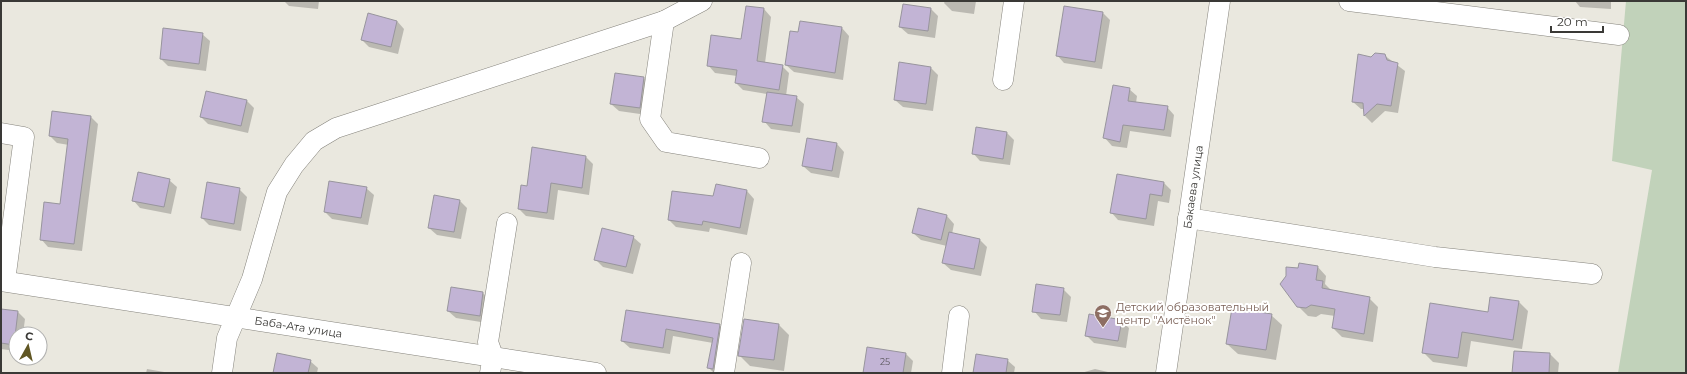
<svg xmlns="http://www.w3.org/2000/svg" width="1687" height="374" viewBox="0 0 1687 374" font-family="Montserrat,sans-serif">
<rect width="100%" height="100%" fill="#eae8df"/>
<path fill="#c1d2ba" d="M1626,1H1686V373H1618L1652,170L1612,161Z"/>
<g fill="#0003">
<path d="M284,1H319L318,9L289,6Z"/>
<path d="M945,1H976L974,14L952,11L944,3Z"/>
<path d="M1575,1H1611V9L1580,7Z"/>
<path d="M747,7L764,9L771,17L765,63L782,66L789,73L786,96L796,97L804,104L800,133L771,129L764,121L767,94L743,90L736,83L737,76L715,73L708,65L742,40Z"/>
<path d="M931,9L938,16L935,38L908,34L900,27Z"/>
<path d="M1103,13L1110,20L1102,69L1064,63L1057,55Z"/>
<path d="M397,21L404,29L398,54L369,47L362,40Z"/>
<path d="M842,28L849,36L843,80L794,72L786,65L799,33Z"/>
<path d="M202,34L210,41L206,71L168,66L161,59Z"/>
<path d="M1384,55L1405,71L1398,113L1385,111L1372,123L1365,116L1364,109H1361L1353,102L1371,58Z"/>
<path d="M900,64L931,68L938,75L933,111L903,107L895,100Z"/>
<path d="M616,74L644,78L651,85L647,115L619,111L611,104Z"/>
<path d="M1129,89L1137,96L1136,103L1167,107L1174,115L1171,137L1130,131L1127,148L1112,146L1105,138Z"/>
<path d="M247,101L254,108L248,133L208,124L201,117Z"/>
<path d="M91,117L98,124L82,251L48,247L41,239L61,205L69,145L57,143L50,136Z"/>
<path d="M977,128L1007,133L1014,140L1010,165L980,161L973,153Z"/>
<path d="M808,139L837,144L844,152L839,178L811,173L803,166Z"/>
<path d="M586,157L593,164L589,195L558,190L554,220L526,216L519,209L528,187Z"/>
<path d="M1117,175L1164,183L1171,190L1169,203L1158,201L1154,226L1118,220L1111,212Z"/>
<path d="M169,180L177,187L171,214L140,208L133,200Z"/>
<path d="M366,188L374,195L368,225L332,219L325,212Z"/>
<path d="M239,189L247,197L241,231L209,225L202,218Z"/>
<path d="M747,191L754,199L747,235L710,228L709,232L676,227L669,220L714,197Z"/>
<path d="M460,201L467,208L461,239L437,235L429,228Z"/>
<path d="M947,216L954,224L952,234L979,239L987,247L981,276L951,270L943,263L947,246L921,240L913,233Z"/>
<path d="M633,237L641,244L633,274L603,267L595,259Z"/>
<path d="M1317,266L1326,276L1325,284L1332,291L1369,298L1378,307L1373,342L1342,337L1333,328L1335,316L1321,314L1316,317L1308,316L1298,306L1299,269Z"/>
<path d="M1063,289L1071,297L1067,322L1041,319L1034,311Z"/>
<path d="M483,293L490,300L487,323L456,318L448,311Z"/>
<path d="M1519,302L1528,311L1522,349L1471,341L1467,367L1433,362L1423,352L1489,313Z"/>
<path d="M1,310L18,312L25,319L23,334H16V351L1,349Z"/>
<path d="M627,311L719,325L727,332L721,373H714L709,368L713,343L673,336L670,354L630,348L622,341Z"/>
<path d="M1271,315L1282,325L1276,360L1238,354L1227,344Z"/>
<path d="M1121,321L1129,328L1126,348L1094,343L1086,335Z"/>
<path d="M778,324L789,335L784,371L750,366L739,355Z"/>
<path d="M906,354L913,361L911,373H864Z"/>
<path d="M1550,354L1559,363L1558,373H1513Z"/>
<path d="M1007,360L1015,367L1014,373H974Z"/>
<path d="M310,361L318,368L317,373H274Z"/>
<path d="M147,369L170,373H146Z"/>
<path d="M1095,369L1108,372L1109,373H1081Z"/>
</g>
<g fill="#c2b4d5" stroke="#98959d">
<path d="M903,4L931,8L928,31L899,27Z"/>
<path d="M746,6L764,8L757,61L783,65L779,90L735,83L737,70L707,66L711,35L741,39Z"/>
<path d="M1064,6L1103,12L1095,62L1056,56Z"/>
<path d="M368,13L397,21L391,47L361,40Z"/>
<path d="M800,21L842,27L835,73L785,65L790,31L798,32Z"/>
<path d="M163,28L203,33L199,64L160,59Z"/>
<path d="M1375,53L1385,54L1387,60L1398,63L1391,106L1377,104L1364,116L1363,103L1352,102L1358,54L1371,57Z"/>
<path d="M899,62L931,67L926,104L894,100Z"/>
<path d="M615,73L644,77L640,108L610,104Z"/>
<path d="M1113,85L1130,88L1128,101L1168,106L1164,130L1123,125L1120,142L1103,138Z"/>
<path d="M206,91L247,100L241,126L200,117Z"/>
<path d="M767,92L797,96L792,126L762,122Z"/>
<path d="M52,111L91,116L74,244L40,240L44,202L60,204L68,139L49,136Z"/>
<path d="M976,127L1007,132L1003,159L972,154Z"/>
<path d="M807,138L837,143L832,171L802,166Z"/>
<path d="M532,147L586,156L582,188L551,183L547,213L518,209L521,185L527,186Z"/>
<path d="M138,172L170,179L164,207L132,201Z"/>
<path d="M1117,174L1164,182L1162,196L1150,194L1146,219L1110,213Z"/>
<path d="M329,181L367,187L361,218L324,212Z"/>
<path d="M207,182L240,188L234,224L201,218Z"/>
<path d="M716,184L747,190L740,228L703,221L702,225L668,220L672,191L713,196Z"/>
<path d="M434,195L460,200L454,232L428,228Z"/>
<path d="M918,208L947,215L941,240L912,233Z"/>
<path d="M602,228L634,236L626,267L594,260Z"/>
<path d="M949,232L980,239L974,269L942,263Z"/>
<path d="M1299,263L1318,266L1316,280L1323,281L1322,288L1370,297L1364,334L1332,328L1335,309L1311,305L1306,308L1297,307L1280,284L1286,276V267L1298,268Z"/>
<path d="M1036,284L1064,288L1060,315L1032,312Z"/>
<path d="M451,287L483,292L480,316L447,311Z"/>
<path d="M1490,297L1519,301L1513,340L1462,332L1458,358L1422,353L1430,303L1488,312Z"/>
<path d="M1232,308L1272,314L1266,350L1226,344Z"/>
<path d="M1,309L18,311L14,345L1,343Z"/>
<path d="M626,310L720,324L713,369L707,368L713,338L666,329L663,348L621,341Z"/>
<path d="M1089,314L1122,320L1118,341L1085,336Z"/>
<path d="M744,319L779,324L774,360L738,356Z"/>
<path d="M867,347L906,353L903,373H863Z"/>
<path d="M1514,351L1550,353L1549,373H1512Z"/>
<path d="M277,353L311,360L308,373H273Z"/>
<path d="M976,354L1008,359L1006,373H973Z"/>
</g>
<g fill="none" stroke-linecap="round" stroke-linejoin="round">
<g stroke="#85837c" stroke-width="21">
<g id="street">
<path d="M1349,1L1619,35"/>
<path d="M664,21L650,119L666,142L759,158"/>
<path d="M1003,80L1014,1"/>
<path d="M1,133L24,137L5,281"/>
<path d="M1188,218L1435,257L1592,274"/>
<path id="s1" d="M1,281L596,373"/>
<path d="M222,373L227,338L252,279L277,192L294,165L314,141L336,128L664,21L702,1"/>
<path d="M490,373L493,356L488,342L507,223"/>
<path d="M724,373L741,263"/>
<path d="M952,373L959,316"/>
<path id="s2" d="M1166,373L1220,1"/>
</g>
</g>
<use href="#street" stroke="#fff" stroke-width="20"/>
</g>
<defs>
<g id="school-pin" transform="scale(0.9)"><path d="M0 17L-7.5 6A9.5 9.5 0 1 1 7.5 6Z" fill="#8d6e63" stroke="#fff"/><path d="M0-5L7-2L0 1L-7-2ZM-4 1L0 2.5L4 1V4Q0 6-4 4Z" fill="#fff"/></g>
</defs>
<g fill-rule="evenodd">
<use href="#school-pin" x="1103" y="313"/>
</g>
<g text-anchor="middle" stroke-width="4" stroke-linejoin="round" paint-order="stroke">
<g font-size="9" fill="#5c585e">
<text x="885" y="365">25</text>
</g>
<g font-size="11" fill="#3a3936" stroke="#fff">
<text dy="4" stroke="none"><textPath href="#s2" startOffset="188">Бакаева улица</textPath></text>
<text dy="4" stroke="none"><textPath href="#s1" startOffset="301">Баба-Ата улица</textPath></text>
</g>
<g font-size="11" fill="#785e54" stroke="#fff" text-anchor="start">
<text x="1116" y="311">Детский образовательный<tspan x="1116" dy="13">центр "Аистёнок"</tspan></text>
</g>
</g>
<rect width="1687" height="374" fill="none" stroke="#3a3936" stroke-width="4"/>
<g transform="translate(28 346) rotate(8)"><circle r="19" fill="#ffffff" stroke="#b0b0af"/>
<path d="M0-3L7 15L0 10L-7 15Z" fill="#605623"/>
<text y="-6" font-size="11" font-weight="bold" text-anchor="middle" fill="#3a3936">С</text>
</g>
<path d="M1551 26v6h52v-6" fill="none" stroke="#3a3936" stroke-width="2"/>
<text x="1557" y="26" font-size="12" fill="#3a3936" stroke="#ffffff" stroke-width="3" paint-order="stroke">20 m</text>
</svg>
